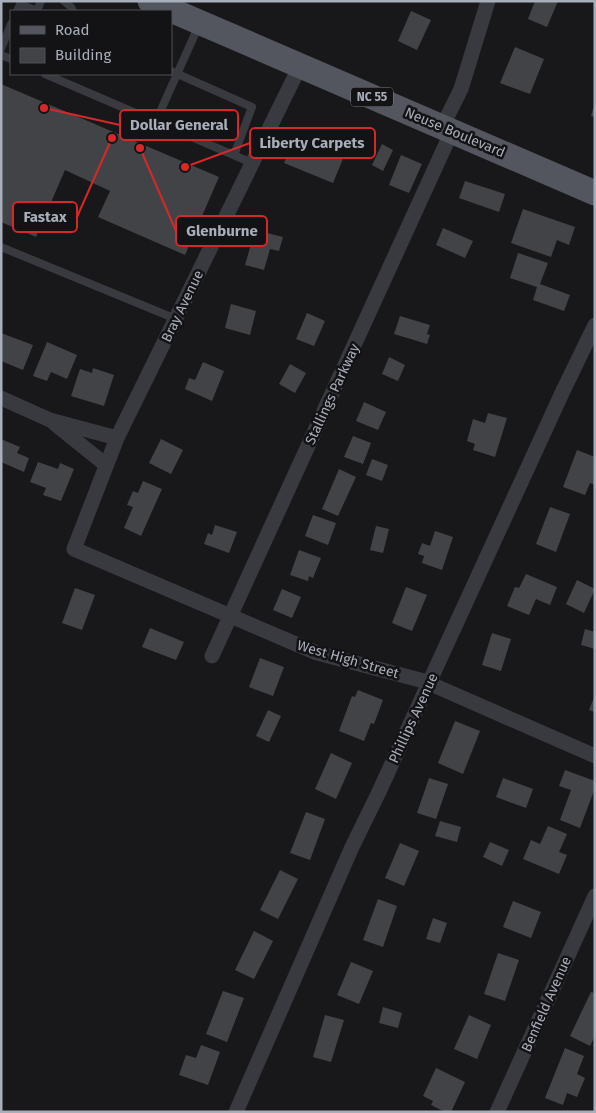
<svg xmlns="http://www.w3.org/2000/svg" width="596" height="1113" viewBox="0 0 596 1113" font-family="'Fira Sans',sans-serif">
<rect width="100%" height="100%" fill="#18181a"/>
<g fill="#424347">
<path d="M535,1H558L547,27L528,19Z"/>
<path d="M411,11L431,20L417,50L398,41Z"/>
<path d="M515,47L544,59L530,94L500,83Z"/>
<path d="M1,84L219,177L185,255L98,217L110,191L65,170L36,237L1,222Z"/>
<path d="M594,105H595V117L591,116Z"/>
<path d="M297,131L335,147L334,149L345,154L333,183L284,163Z"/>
<path d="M382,144L393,150L383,171L372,165Z"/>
<path d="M401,155L422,164L409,193L389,185Z"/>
<path d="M465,181L505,194L499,212L459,198Z"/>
<path d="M523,209L575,227L569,245L557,240L551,257L511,243Z"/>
<path d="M443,228L473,241L465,258L436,245Z"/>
<path d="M255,230L283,237L279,251L270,249L264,270L245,265Z"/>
<path d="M518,253L548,263L540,284L570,295L564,311L533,300L537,287L510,278Z"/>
<path d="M231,304L256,311L250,335L225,328Z"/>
<path d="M307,313L325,321L314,346L296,339Z"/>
<path d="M400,316L430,325L427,334L430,335L427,344L394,334Z"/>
<path d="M1,333L33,345L23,370L1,361Z"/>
<path d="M47,342L77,355L67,379L51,372L47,381L33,376Z"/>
<path d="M389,357L405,365L398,381L382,374Z"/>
<path d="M203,362L224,371L212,401L185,389L189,378L195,380Z"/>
<path d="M290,364L306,373L295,393L279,384Z"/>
<path d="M93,368L114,375L104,406L71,396L80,369L92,373Z"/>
<path d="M364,402L386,412L378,430L356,421Z"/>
<path d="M488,413L507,418L495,457L473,450L475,444L467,441L473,419L485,423Z"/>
<path d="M353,436L371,443L363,464L344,457Z"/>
<path d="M1,439L20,447L17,453L29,458L24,472L1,462Z"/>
<path d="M161,439L183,450L171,474L149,463Z"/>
<path d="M577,450L595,457V485L590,483L585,495L563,487Z"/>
<path d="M372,459L388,465L382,481L366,475Z"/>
<path d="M38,462L58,469L60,463L74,469L61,501L43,495L46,488L30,482Z"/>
<path d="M339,469L356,477L338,516L322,509Z"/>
<path d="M143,481L162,489L141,536L124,528L133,507L127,505L133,491L138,493Z"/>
<path d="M550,507L570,514L556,552L536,544Z"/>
<path d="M313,515L336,523L328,545L305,536Z"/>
<path d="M215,525L237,532L229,553L204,544L208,533L212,535Z"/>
<path d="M376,526L389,529L383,553L370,550Z"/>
<path d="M435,531L453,537L442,570L422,563L424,556L418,554L422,543L430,546Z"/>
<path d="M299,550L321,558L313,578L309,576L308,581L290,575Z"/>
<path d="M526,574L557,587L550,605L536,599L529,615L507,606L515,587L519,588Z"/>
<path d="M577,580L595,589L584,613L566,604Z"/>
<path d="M406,587L427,595L412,631L392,623Z"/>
<path d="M75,588L95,595L82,630L62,623Z"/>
<path d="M282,589L301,597L292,618L273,610Z"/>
<path d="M150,628L184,642L176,660L142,647Z"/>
<path d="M585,629L595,632V649L581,645Z"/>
<path d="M492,633L511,639L501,671L482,665Z"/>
<path d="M260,658L284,667L273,696L249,687Z"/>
<path d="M358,690L383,700L374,724L371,723L364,741L339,731L352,696L355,697Z"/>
<path d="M595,695V712L589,710Z"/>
<path d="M268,710L281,716L269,742L256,736Z"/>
<path d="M455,721L480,731L463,774L438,763Z"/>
<path d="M331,753L352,763L336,799L315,789Z"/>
<path d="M565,770L595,781V788L580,828L560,820L571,790L559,786Z"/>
<path d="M429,778L448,784L436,819L417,813Z"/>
<path d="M503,778L533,789L526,808L496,797Z"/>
<path d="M306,812L325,819L310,860L290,853Z"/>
<path d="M440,821L461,827L457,842L435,836Z"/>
<path d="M548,826L567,834L559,852L567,855L559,874L523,859L531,840L540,844Z"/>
<path d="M490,842L509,850L502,866L483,857Z"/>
<path d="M400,843L419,851L404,886L385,878Z"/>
<path d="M280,870L298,879L278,919L260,910Z"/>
<path d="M378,899L397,906L383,947L363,940Z"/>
<path d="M513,901L541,912L531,938L503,927Z"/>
<path d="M433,918L447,923L440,943L426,939Z"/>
<path d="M254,931L273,941L254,979L235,970Z"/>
<path d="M498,953L519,960L505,1001L484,994Z"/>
<path d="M351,962L373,971L359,1004L337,995Z"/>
<path d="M223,991L244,998L227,1042L206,1034Z"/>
<path d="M591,992L595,993V1036L590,1046L570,1036Z"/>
<path d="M383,1007L402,1013L398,1028L379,1023Z"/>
<path d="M325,1015L344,1020L331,1062L313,1057Z"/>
<path d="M469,1015L491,1025L477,1059L454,1049Z"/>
<path d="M201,1045L220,1052L208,1085L179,1075L186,1055L196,1058Z"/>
<path d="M565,1048L584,1056L577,1074L585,1078L577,1097L567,1093L563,1105L545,1098Z"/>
<path d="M436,1068L465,1082L451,1112H445L431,1105L433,1101L423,1096Z"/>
</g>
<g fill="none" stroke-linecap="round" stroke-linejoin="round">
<g stroke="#393a40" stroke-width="8">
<path d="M64,1L71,7L73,11"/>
<path d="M17,11L20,4L37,11"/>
<path d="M37,11L41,1"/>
<path d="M1,49L11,24"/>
<path d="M1,55L11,59"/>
<path d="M171,71L252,107L234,155"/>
<path d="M45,74L252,163"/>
<path d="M156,121L199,25"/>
<path d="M1,247L176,319"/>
</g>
<g stroke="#393a40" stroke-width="15">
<path d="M300,66L117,438L74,549L317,653L424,681L595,756"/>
<path d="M442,127L461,89L488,1"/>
<path d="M1,398L50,420L117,438"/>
<path d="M55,424L106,465"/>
<path d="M212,656L452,131"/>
<path d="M236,1112L352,847L378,794L562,393L595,325"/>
<path d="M497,1112L595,896"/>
</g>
<path stroke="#54565f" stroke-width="25" d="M150,1L595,193"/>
</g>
<g text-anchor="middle" stroke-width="5" stroke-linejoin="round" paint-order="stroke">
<rect fill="#131315" stroke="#7c8089" stroke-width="1" x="351" y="87.5" width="42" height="19" rx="4"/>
<g font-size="12" font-weight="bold" fill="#a9aebb">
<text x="372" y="101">NC 55</text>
</g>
<g font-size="14" fill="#a9aebb" stroke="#131315">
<text transform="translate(455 132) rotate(23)" y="5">Neuse Boulevard</text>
<text transform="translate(182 306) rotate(-64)" y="5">Bray Avenue</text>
<text transform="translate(332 394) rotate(-65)" y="5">Stallings Parkway</text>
<text transform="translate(348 659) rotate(16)" y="5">West High Street</text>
<text transform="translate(413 718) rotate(-65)" y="5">Phillips Avenue</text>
<text transform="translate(546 1004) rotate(-66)" y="5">Benfield Avenue</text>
</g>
</g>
<path fill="none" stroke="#d62828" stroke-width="2" d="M44 108L120 125M185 167L250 143M112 138L77 217M140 148L176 231"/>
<g fill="#d62828" stroke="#131315" stroke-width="2">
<circle cx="44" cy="108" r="5"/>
<circle cx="185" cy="167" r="5"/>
<circle cx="112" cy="138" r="5"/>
<circle cx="140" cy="148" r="5"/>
</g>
<g fill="#131315" stroke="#d62828" stroke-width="2">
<rect x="120" y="110" width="118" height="30" rx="5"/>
<rect x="250" y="128" width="125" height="30" rx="5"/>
<rect x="13" y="202" width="64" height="30" rx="5"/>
<rect x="176" y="216" width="91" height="30" rx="5"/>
</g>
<g font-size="15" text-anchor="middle" font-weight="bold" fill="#a9aebb">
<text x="179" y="130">Dollar General</text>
<text x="312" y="148">Liberty Carpets</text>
<text x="45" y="222">Fastax</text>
<text x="222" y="236">Glenburne</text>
</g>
<rect width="596" height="1113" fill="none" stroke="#a9aebb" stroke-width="5"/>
<rect x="10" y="10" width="162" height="65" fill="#131315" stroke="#4f5157"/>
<rect x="20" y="26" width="25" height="8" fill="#54565f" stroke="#4f5157"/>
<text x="55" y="35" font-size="15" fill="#a9aebb">Road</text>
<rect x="20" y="48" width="25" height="15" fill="#424347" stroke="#4f5157"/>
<text x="55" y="60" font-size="15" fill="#a9aebb">Building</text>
</svg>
